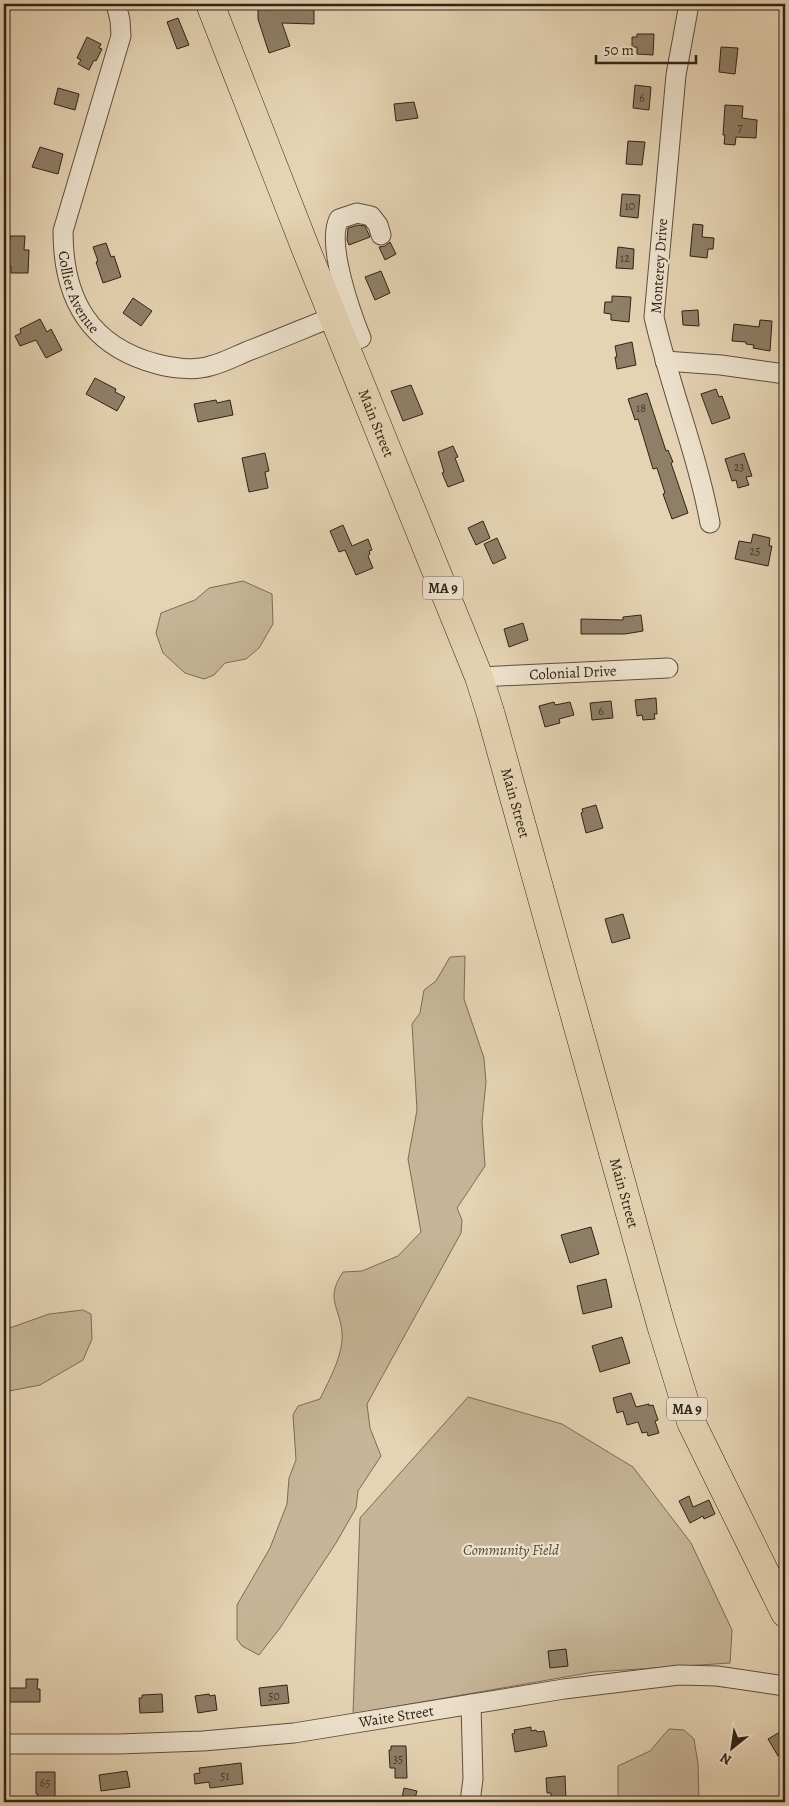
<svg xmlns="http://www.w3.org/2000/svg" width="789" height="1806" viewBox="0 0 789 1806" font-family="Alegreya,serif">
<rect width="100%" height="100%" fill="#e5d3b3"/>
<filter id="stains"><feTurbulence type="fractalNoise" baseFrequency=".004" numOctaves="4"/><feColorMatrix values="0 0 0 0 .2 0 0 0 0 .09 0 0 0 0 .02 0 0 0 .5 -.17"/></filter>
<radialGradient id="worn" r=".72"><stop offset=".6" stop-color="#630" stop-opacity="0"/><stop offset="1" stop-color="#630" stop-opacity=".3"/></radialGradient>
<g fill="#c6b598" stroke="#7c6c58">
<path d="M243,581L272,594L273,624L259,648L246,659L225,663L214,675L204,679L185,673L163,653L156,633L161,613L195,600L209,588Z"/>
<path d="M465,956L464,999L484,1058L486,1082L482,1122L485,1166L457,1208L462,1220L461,1233L367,1404L370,1428L381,1456L358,1491L356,1508L336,1543L280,1628L259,1655L242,1646L237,1639V1605L270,1548L287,1504L289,1478L296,1460L293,1415L298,1406L320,1399C329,1380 344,1354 342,1332C339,1305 325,1299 343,1272L362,1271L398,1256L421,1232L408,1159L417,1110L412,1024L420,1013L424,990L436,981L450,957Z"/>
<path d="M83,1310L91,1314L92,1339L83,1360L40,1385L4,1392V1330L49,1314Z"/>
<path d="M468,1397L562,1424L633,1467L691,1543L732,1630L730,1663L594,1672L353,1714L360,1518Z"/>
<path d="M669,1729L684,1730L694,1739L698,1764L699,1802H618V1766L650,1751Z"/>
</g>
<g fill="#8f7f68" stroke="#312317">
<path d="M258,4H314V24L282,23L290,46L269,53L258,19Z"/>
<path d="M178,18L189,45L177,49L167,22Z"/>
<path d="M637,34H654L653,55L637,54V47H632V37H637Z"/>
<path d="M87,37L101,44L99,48L102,49L96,61L94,60L89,70L78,64L81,60L77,58Z"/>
<path d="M721,47L738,48L735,74L719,72Z"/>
<path d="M635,85L651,87L649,110L633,108Z"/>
<path d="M58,88L79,94L75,110L54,104Z"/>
<path d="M414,102L418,118L396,121L394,104Z"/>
<path d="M725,105L743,106L742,118L757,120L756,138L736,137L735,145L724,144L725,135H723Z"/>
<path d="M628,141L645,142L642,165L626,164Z"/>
<path d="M40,147L63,154L58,174L32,167Z"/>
<path d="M622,194L640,195L638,218L620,216Z"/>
<path d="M693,224L703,225L702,237L714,238L713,249H708L707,258L690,256Z"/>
<path d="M358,225L365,226L370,237L349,245L347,240L348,228Z"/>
<path d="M10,236H25L24,250H29L28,273H11V266H4V255H9Z"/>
<path d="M390,242L396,254L385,260L379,247L385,246Z"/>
<path d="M106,243L111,257L114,256L121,277L103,283L96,262L98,261L93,247Z"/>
<path d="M618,247L634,249L633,269L616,268Z"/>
<path d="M381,271L390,293L375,300L365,277Z"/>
<path d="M612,296L631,297L629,322L611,320V314L604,313L605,302H612Z"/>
<path d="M133,298L152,311L141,326L123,313Z"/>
<path d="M698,310L699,326L683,325L682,311Z"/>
<path d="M40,319L47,332L51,329L62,350L46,358L36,340L20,346L15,336L21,333L20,329Z"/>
<path d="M760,320L772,321L770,351L753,348L754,345L746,344V342L732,341L734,324L759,327Z"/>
<path d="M632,342L636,365L617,369L615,357H617L615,346Z"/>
<path d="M95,378L116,389L115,392L125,397L117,411L86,394Z"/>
<path d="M411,385L423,414L403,421L391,391Z"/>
<path d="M716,389L719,397L722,396L730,418L712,424L701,394Z"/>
<path d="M647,393L666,451L668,450L673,462L671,463L688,513L672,519L663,494L665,493L657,468L653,469L638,419L635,420L628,399Z"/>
<path d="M216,400L217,403L230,400L233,415L198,422L194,404Z"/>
<path d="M453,446L458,457L455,458L464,481L448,487L442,473L444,472L438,452Z"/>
<path d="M265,453L269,471L265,472L268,488L249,492L242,458Z"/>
<path d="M744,453L752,476L746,477L749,485L738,488L736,480L732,481L725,459Z"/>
<path d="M483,521L490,538L476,545L468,528Z"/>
<path d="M343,525L352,546L368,539L372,550L369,551L370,554L368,556L373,568L356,575L345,550L339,552L330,531Z"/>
<path d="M753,534L770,538L769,546H772L768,566L735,559L739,541L751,543Z"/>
<path d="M497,538L506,558L493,564L484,544Z"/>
<path d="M641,615L643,631L625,634H581V619L623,620V617Z"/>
<path d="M523,623L528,640L509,647L504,629Z"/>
<path d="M656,698L657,714H654L655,719L643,720L642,715L637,716L635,700Z"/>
<path d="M611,701L613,718L592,720L590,703Z"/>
<path d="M554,702L555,705L570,702L574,715L559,719L560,723L545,727L539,706Z"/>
<path d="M596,805L603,828L586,833L581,813L583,812L582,809Z"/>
<path d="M623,914L630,938L612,943L605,919Z"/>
<path d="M591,1227L599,1254L570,1263L561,1235Z"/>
<path d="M606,1279L612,1307L583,1314L577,1286Z"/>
<path d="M622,1337L630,1363L600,1372L592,1346Z"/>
<path d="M631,1393L636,1407L649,1404V1406L653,1405L658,1420L655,1421L659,1433L648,1436L647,1432L642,1433L638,1422L627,1425L623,1411L617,1413L613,1398Z"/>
<path d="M689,1496L693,1507L709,1500L715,1514L704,1519L703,1516L690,1523L679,1501Z"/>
<path d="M566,1649L568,1666L550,1668L548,1651Z"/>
<path d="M26,1679H38L37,1689H40V1702H4V1688H26Z"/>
<path d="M287,1685L289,1703L261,1706L259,1688Z"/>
<path d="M162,1694L163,1712L140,1713L139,1698H142V1695Z"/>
<path d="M209,1694L210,1696L215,1695L217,1710L198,1713L195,1696Z"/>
<path d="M531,1727V1731L536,1730L537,1732L544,1731L547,1746L515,1752L512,1734L515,1733L514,1730Z"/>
<path d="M785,1729V1752L778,1756L768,1739Z"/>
<path d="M391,1746H406L407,1778H395V1768H390L389,1750H391Z"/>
<path d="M241,1763L243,1784L210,1788L209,1782L195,1784L194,1774L200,1773L199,1768Z"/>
<path d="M127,1771L130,1787L101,1791L99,1775Z"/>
<path d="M36,1772H55V1802H38V1794H36Z"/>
<path d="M565,1776L566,1800H551V1793H547L546,1778Z"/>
<path d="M404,1788L417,1791L414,1802H401Z"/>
</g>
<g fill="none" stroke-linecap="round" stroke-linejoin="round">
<g stroke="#5e4f3e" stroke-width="21">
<g id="minor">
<path id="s1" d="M116,4L120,20L121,36L63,231C63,299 89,346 157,364C171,368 195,371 210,366C223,363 236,356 248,351C277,340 305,328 333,317"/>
<path d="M689,4L676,75L654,317C670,387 697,453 710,523"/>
<path d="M345,344L361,338C351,313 326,244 339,219L357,213L371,216L378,225L381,235"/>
<path d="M665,361L721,365L785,374"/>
<path id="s2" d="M479,677L668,668"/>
<path id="s3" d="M4,1744H118L203,1741L294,1733L564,1689L679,1675L717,1676L785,1686"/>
<path d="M470,1802L473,1779L471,1704"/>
</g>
</g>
<g stroke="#312317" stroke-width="29">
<g id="highway">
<path id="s4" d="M210,4L307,252L479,677L491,715L661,1325L691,1422L785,1613"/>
</g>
</g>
<use href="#minor" stroke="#eee2ce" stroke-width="19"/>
<use href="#highway" stroke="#e5d3b3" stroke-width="28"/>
</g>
<g text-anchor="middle" stroke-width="4.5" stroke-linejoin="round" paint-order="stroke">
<g font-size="12" fill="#483a2b">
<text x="642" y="102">6</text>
<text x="740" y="131">7</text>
<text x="630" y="210">10</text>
<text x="625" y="262">12</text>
<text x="641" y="412">18</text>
<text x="739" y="471">23</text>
<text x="755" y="555">25</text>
<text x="601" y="715">6</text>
<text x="274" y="1700">50</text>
<text x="398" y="1763">35</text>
<text x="225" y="1780">51</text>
<text x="45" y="1787">65</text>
</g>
<g fill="#eee2ce" stroke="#6a5c4e" stroke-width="1">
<rect x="423" y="576.5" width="40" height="23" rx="4"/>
<rect x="667" y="1397.5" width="40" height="23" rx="4"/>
</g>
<g font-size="14" font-weight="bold" fill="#312317">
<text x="443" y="593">MA 9</text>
<text x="687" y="1414">MA 9</text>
</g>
<g font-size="15" fill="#312317" stroke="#eee2ce">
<text transform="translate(659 266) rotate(-86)" y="5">Monterey Drive</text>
<text dy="5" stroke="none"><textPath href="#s1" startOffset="300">Collier Avenue</textPath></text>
<text dy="5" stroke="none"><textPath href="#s4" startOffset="451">Main Street</textPath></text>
<text dy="5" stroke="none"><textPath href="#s2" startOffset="94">Colonial Drive</textPath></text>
<text dy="5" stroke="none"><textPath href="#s4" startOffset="856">Main Street</textPath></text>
<text dy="5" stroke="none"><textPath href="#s4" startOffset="1261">Main Street</textPath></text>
<text dy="5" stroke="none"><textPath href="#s3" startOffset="394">Waite Street</textPath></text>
</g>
<g font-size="15" font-style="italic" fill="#564837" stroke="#eee2ce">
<text x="511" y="1555">Community Field</text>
</g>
</g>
<rect width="789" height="1806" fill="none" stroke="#e5d3b3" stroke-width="20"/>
<rect x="5" y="5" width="779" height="1796" fill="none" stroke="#312317" stroke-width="2.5"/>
<rect x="10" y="10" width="769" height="1786" fill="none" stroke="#312317"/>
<g transform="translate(732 1748) rotate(210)" stroke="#eee2ce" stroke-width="4" paint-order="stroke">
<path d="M0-4L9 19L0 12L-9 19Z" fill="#312317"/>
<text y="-8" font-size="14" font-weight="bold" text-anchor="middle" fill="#312317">N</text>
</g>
<path d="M596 55v8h100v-8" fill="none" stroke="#312317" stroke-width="2.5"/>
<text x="604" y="55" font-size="15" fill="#312317" stroke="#eee2ce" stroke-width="4" paint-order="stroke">50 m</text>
<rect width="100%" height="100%" filter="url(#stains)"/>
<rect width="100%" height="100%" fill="url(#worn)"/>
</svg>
